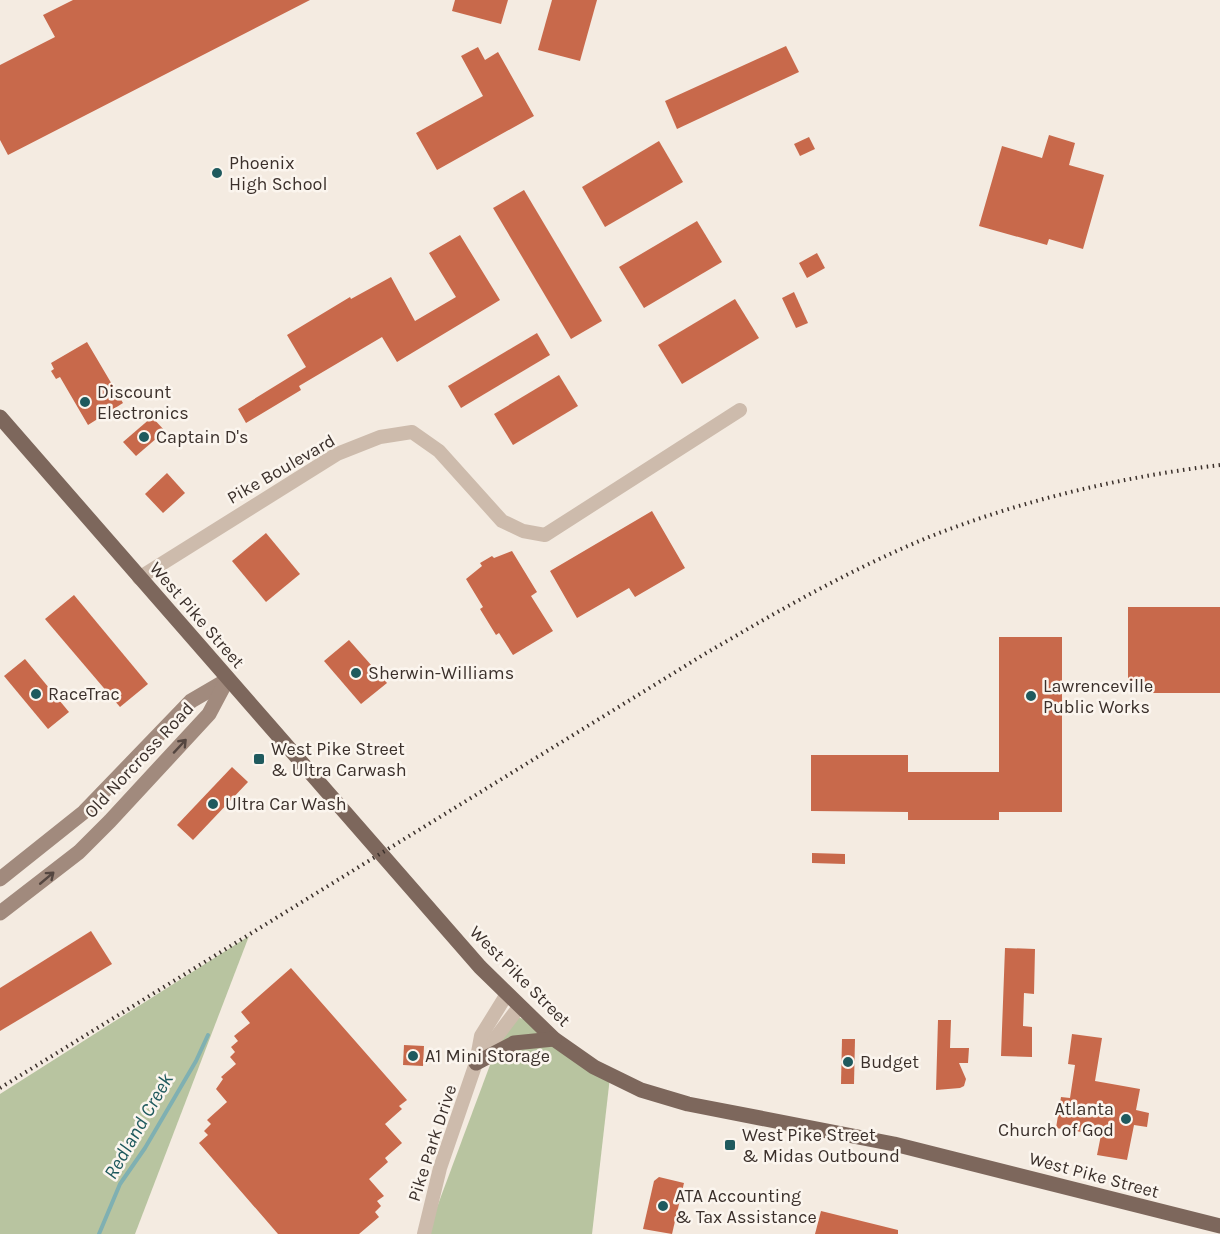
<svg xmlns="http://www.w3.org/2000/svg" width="1220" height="1234" viewBox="0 0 1220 1234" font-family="Karla,sans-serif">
<rect width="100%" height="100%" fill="#f4ebe1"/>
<g fill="#b8c4a0">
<path d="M249,936L135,1234H0V1094Z"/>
<path d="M509,1014L529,1021L610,1077L592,1234H427Z"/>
</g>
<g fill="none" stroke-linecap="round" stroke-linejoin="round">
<path stroke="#7fb0b2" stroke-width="4" d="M99,1234L120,1184L145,1148L196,1061L208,1035"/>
</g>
<g fill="#c8694b">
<path d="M73,0H310L8,155L0,140V65L55,37L43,15Z"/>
<path d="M455,0H508L501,24L452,11Z"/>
<path d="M552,0H597L580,61L538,50Z"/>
<path d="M786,46L799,72L677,129L665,101Z"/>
<path d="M478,47L485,60L498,52L534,116L437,170L416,133L483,96L461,56Z"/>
<path d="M1049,135L1075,143L1069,165L1104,175L1083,249L1049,239L1047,245L979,226L1002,146L1042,158Z"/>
<path d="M809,137L815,149L800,156L794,144Z"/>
<path d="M659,141L683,182L605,227L582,187Z"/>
<path d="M524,190L602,321L571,339L493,208Z"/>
<path d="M697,221L722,262L644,308L619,267Z"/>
<path d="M460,235L500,300L397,362L382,337L299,386L301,390L246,423L238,409L306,367L287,335L350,297L351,299L391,277L415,321L456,297L429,253Z"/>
<path d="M817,253L825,268L807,278L799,263Z"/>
<path d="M794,292L808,323L796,328L782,298Z"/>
<path d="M735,299L759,338L682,384L658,345Z"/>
<path d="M537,333L550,355L461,408L448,386Z"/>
<path d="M87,342L123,403L88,425L60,377L56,379L51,371L54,369L51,363Z"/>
<path d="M559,375L578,406L513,445L494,414Z"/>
<path d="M152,417L165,431L136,456L123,442Z"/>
<path d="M167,473L185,493L163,513L145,494Z"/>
<path d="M652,511L685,568L635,597L629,588L577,618L550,571Z"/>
<path d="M266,533L300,574L266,602L232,561Z"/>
<path d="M512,551L537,592L531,596L553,631L513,655L499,633L496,635L480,609L483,607L466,579L482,566L480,563L492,556L494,558Z"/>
<path d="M74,595L148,684L120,707L45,619Z"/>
<rect x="1128" y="607" width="92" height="86"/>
<path d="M999,637H1062V812H999V820H908V812L811,811V755H908V772H999Z"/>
<path d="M349,640L387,683L361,704L324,661Z"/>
<path d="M25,659L69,712L48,729L4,676Z"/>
<path d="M232,767L248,782L193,840L177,825Z"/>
<path d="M812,853L845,854V864L812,863Z"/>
<path d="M91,931L112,964L0,1031V988Z"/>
<path d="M1005,948L1035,949L1034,994L1024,993L1023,1026L1032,1027V1057L1001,1056Z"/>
<path d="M291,968L407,1100L399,1106L402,1109L385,1124L402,1143L385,1158L388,1162L369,1179L384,1196L377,1201L381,1206L375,1212L379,1217L359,1234H278L199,1143L208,1135L204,1131L211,1124L207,1120L227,1102L216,1089L223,1079L221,1077L236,1064L230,1057L235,1052L231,1047L238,1041L234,1036L250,1023L241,1012Z"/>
<path d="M938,1020H951L950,1048H969L968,1063H959L966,1079L964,1086L960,1088L936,1090Z"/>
<path d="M1072,1034L1102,1038L1095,1081L1140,1089L1136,1110L1149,1113L1147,1127L1134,1125L1127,1160L1097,1155L1101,1135L1056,1128L1061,1097L1070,1098L1075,1065L1068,1064Z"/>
<path d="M842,1039H855L854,1084H841Z"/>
<path d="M404,1045L424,1046L423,1066L403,1065Z"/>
<path d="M659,1177L684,1183L672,1234L643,1229L654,1181Z"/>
<path d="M821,1211L898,1230V1234H815Z"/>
</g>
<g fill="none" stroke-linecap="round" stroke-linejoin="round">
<g stroke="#cdbbac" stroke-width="14">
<path d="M139,578L337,454L380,437L412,432L439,451L502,521L523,531L545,535L740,410"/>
<path d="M478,1061L519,1007"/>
<path d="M424,1234L440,1168L476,1063L481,1036L507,994"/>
</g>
<g stroke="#a18a7d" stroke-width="15">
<path d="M0,879L84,812L191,701L227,680"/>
<path d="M0,913L79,852L110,821L209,714L227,680"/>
</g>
<g stroke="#7d675c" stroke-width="15">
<path d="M0,417L480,967L554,1039L594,1067L641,1090L688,1104L894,1144L1220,1226"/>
<path d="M476,1063L514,1043L554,1039"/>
</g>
<path stroke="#3b302b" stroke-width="4" stroke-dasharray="1.5 4.5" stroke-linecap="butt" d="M0,1088L703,655C776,612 851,569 929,537C1022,500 1121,477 1220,465"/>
</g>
<defs><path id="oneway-shaft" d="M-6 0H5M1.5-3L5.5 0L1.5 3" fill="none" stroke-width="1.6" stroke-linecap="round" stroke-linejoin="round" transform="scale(1.5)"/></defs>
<g stroke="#544640">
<use href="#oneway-shaft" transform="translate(180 746) rotate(-47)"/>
<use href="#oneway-shaft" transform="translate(47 878) rotate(-40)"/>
</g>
<g fill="#1f5a5e" stroke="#fbf5ee" stroke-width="2">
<circle cx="217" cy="173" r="6"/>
<circle cx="85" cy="402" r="6"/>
<circle cx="144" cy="437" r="6"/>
<circle cx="356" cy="673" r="6"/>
<circle cx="36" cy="694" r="6"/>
<circle cx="1031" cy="696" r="6"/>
<rect x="253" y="753" width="12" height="12" rx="3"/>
<circle cx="213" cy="804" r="6"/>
<circle cx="413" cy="1056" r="6"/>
<circle cx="848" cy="1062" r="6"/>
<circle cx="1126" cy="1119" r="6"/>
<rect x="724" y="1139" width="12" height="12" rx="3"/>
<circle cx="663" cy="1206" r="6"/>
</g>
<g text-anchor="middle" stroke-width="5" stroke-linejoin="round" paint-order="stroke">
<g font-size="18" fill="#3b302b" stroke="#fbf5ee" text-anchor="start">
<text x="229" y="169">Phoenix<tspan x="229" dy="21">High School</tspan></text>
<text x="97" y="398">Discount<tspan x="97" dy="21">Electronics</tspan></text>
<text x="156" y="443">Captain D's</text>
<text x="368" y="679">Sherwin-Williams</text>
<text x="1043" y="692">Lawrenceville<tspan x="1043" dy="21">Public Works</tspan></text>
<text x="48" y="700">RaceTrac</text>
<text x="271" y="755">West Pike Street<tspan x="271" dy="21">&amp; Ultra Carwash</tspan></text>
<text x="225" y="810">Ultra Car Wash</text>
<text x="425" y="1062">A1 Mini Storage</text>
<text x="860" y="1068">Budget</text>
<text x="1114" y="1115" text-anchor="end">Atlanta<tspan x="1114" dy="21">Church of God</tspan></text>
<text x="742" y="1141">West Pike Street<tspan x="742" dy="21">&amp; Midas Outbound</tspan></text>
<text x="675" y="1202">ATA Accounting<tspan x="675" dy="21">&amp; Tax Assistance</tspan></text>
</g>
<g font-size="18" fill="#3b302b" stroke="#fbf5ee">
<text transform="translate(281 469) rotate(-30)" y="6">Pike Boulevard</text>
<text transform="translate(197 615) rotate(49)" y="6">West Pike Street</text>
<text transform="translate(139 760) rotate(-47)" y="6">Old Norcross Road</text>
<text transform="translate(520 976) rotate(45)" y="6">West Pike Street</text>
<text transform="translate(432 1143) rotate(-72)" y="6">Pike Park Drive</text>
<text transform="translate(1094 1175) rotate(15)" y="6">West Pike Street</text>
</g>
<g font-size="20" font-style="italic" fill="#1f5a5e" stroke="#fbf5ee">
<text transform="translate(138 1126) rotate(-60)" y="7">Redland Creek</text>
</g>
</g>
</svg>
